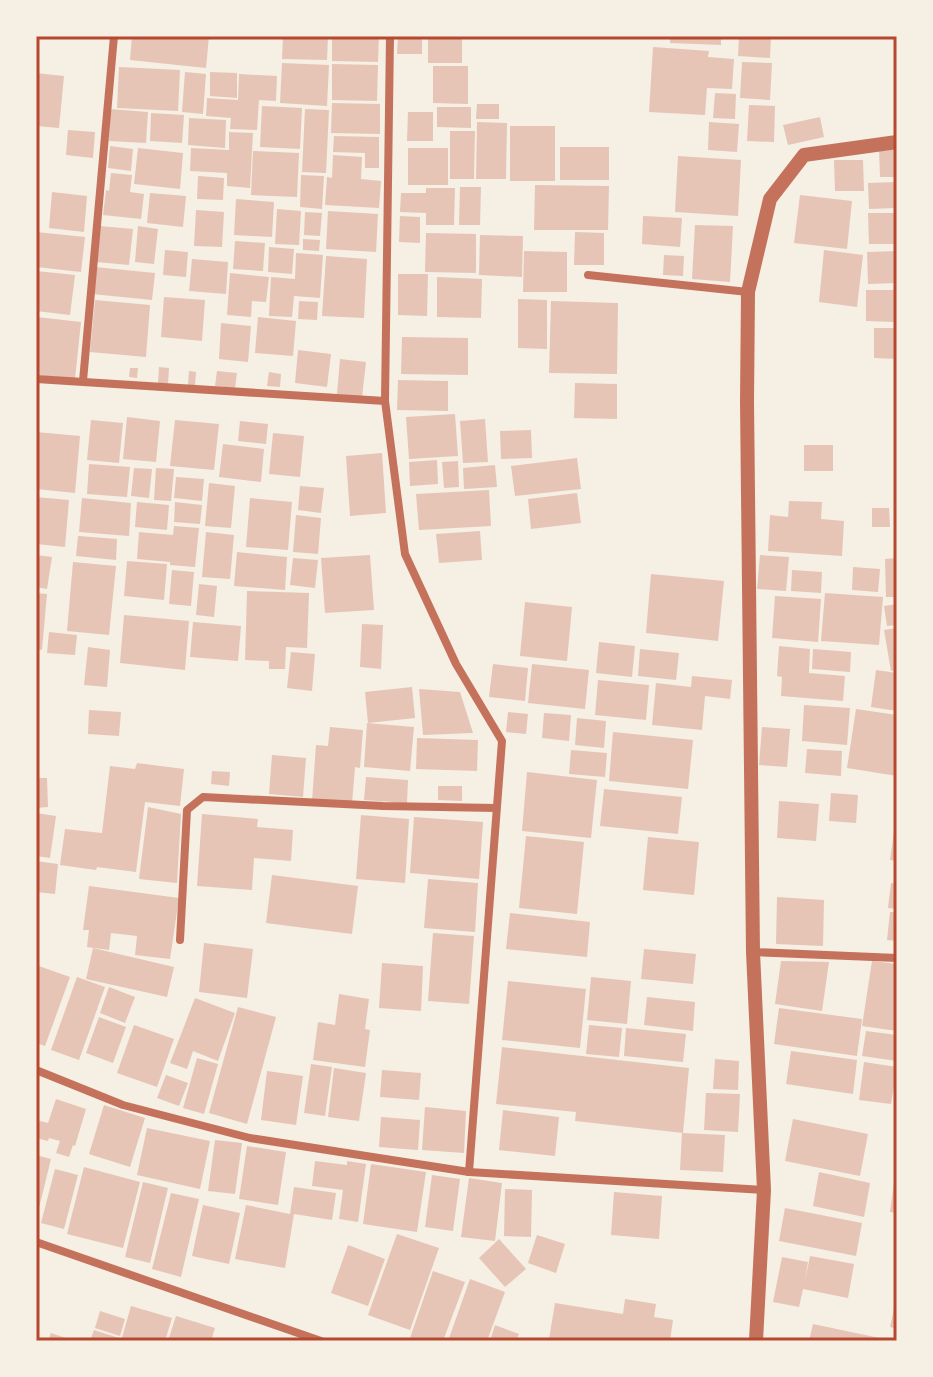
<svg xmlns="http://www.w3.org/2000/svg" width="933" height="1377" viewBox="0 0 933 1377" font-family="'Public Sans',sans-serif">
<rect width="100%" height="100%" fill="#f6efe4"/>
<g fill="#e6c5b7">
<path d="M132,36H209L206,68L130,60Z"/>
<path d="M283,36H328L327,60L282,59Z"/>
<path d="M332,36H379L378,62L332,61Z"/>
<path d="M398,36H422V54H397Z"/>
<rect x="428" y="36" width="34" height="27"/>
<path d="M670,36H721V45L670,43Z"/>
<path d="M739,36H771L770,58L738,56Z"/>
<path d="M653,47L709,51L708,57L734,59L732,89L707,88L705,115L649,112Z"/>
<path d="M742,62L772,63L770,100L740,98Z"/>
<path d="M282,63L329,65L327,106L280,103Z"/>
<path d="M332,64L378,65L377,101L332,100Z"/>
<path d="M433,66H468V104L433,103Z"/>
<path d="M119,67L180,70L178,111L117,108Z"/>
<path d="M185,72L206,74L203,114L182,112Z"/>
<path d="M210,72L237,73V98L210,96Z"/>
<path d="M36,73L64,76L59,128L36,126Z"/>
<path d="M239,74L277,76L276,101L259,100L257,130L230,129L231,118L206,116L207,98L238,100Z"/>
<path d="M715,93L736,94L735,119L713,118Z"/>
<path d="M332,103L380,104V134L331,133Z"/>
<path d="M477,104H499V119H476Z"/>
<path d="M749,105L775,106L774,142L747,141Z"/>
<path d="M262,106L302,108L300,149L260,147Z"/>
<path d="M437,107H471V128L437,127Z"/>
<path d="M110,109L148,112L146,143L109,141Z"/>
<path d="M305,109L329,110L326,173L302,172Z"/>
<path d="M408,112H433V141H407Z"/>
<path d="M151,113L184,115L182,143L150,141Z"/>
<path d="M820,117L824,137L788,145L783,125Z"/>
<path d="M189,118L226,120L225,148L188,145Z"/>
<path d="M477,122L507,123L506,179H476Z"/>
<path d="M709,122L739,124L737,152L708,150Z"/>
<rect x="510" y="126" width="45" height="55"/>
<path d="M68,130L95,132L93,158L66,155Z"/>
<path d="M450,131H475L474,179H450Z"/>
<path d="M229,132L253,133L250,188L227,186V173L190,171L191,148L229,150Z"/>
<path d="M334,136L379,137V168H365V153L333,152Z"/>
<path d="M110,146L133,149L131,171L108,168Z"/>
<rect x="560" y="147" width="49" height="33"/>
<path d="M138,148L183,153L180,189L134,184Z"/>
<rect x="408" y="148" width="40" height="37"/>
<path d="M897,148V177H880L879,149Z"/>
<path d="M253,151L299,153L297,197L251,195Z"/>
<path d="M333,155L362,157L361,179L381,181L379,208L325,205L327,177L332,178Z"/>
<path d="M678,156L741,160L738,216L675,212Z"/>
<path d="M834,160H863L864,191H835Z"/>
<path d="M111,173L132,175L130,192L144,194L141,219L103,215L106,190L109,191Z"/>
<path d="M301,175L324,176L322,209L300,207Z"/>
<path d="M198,176L224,178L223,200L197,199Z"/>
<path d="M897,182V208L869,209L868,183Z"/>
<path d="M535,185L609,186L608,230H534Z"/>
<path d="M460,187H481L480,225H459Z"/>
<path d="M426,188H455L454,225H426V213L400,212L401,193H426Z"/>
<path d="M52,192L87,196L84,232L49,228Z"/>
<path d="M150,193L186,196L183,227L147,223Z"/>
<path d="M800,195L852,201L847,249L794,243Z"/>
<path d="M236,199L274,202L272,237L234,235Z"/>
<path d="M277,209L301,211L299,245L275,244Z"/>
<path d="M196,210L224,212L222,247L194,246Z"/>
<path d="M328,211L378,214L376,252L326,249Z"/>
<path d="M305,212L322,213L320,236L304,235Z"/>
<path d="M868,213H897V244H869Z"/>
<path d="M400,216L420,217V243L399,242Z"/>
<path d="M643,216L682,218L680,247L642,244Z"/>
<path d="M695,225L733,226L730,282L692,279Z"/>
<path d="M100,226L133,229L129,265L96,262Z"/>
<path d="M138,226L158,229L154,264L135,262Z"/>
<path d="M36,232L85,237L81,272L36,267Z"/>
<path d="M575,232L604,233V265H574Z"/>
<path d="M426,233L476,234V273L425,272Z"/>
<path d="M480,235L523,236L522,277L479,275Z"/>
<path d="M303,239L320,240L319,251L303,250Z"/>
<path d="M235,241L265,243L263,271L233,269Z"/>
<path d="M269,247L294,249L292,274L268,272Z"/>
<path d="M165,250L188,252L186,277L163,275Z"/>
<path d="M824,250L863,255L857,307L819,302Z"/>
<path d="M524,251L567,252V292H523Z"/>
<path d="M897,251V283L868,284L867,252Z"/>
<path d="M296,253L323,255L320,298L294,296L292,317L269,316L271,277L295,279Z"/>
<path d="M664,255L684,256L683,276L663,275Z"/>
<path d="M326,256L367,259L364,318L322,316Z"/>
<path d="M192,259L228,262L226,294L189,291Z"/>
<path d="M95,267L155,273L152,300L92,294Z"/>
<path d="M36,271L75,275L70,315L36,311Z"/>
<path d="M230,273L269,277L266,302L252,301L251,317L227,315Z"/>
<path d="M398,274H428L427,316L398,315Z"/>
<path d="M437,277L482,279L481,318L437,317Z"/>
<path d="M866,290H895L894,322L866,321Z"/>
<path d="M164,297L205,300L202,341L161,337Z"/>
<path d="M518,299L547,300V349L518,348Z"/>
<path d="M95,300L150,305L146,357L90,352Z"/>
<path d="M299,301L318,302L317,320L298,319Z"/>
<path d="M551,301L618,303L617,374L549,373Z"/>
<path d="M37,317L81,322L75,379L36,375Z"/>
<path d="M258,317L296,321L293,356L255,353Z"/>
<path d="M221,323L251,326L248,362L219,359Z"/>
<path d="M874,328H897V359L874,358Z"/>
<path d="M402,337L468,338V375L401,374Z"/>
<path d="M298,350L331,354L327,387L295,383Z"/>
<path d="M340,359L366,362L362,397L337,394Z"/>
<path d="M159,367L169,368L168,384L158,383Z"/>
<path d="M130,368H138L137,378L129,377Z"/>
<path d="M189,371L196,372L195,386L188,385Z"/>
<path d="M217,371L237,373L235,388L215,386Z"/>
<path d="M269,372L281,374L280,387L267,386Z"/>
<path d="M398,380L448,381V411L397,410Z"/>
<path d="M575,383L617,384V419L574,418Z"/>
<path d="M455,414L458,456L409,459L406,417Z"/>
<path d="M127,417L160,421L156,462L123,459Z"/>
<path d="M485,419L488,462L463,463L460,421Z"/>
<path d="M91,420L123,423L119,463L87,460Z"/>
<path d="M175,420L219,424L214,470L170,466Z"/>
<path d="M240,421L268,424L266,444L238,441Z"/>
<path d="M531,430L532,458L501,459L500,431Z"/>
<path d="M36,432L80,436L75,493L36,489Z"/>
<path d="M273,433L304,436L300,477L269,474Z"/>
<path d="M223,444L264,449L261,482L219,477Z"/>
<rect x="804" y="445" width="29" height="26"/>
<path d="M382,453L386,513L350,516L346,456Z"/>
<path d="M577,458L581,489L515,496L511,466Z"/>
<path d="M437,460L438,484L410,486L409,462Z"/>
<path d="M458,461L459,487L444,488L442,462Z"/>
<path d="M89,464L130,467L127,497L87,494Z"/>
<path d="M495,465L497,487L464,489L463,468Z"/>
<path d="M134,468L152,469L149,498L131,496Z"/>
<path d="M156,468L174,469L171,501L154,500Z"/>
<path d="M176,477L204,479L202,501L174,498Z"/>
<path d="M209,483L235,486L231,528L205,526Z"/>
<path d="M300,486L324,488L321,513L298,510Z"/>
<path d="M489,490L491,526L419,530L416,494Z"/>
<path d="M577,493L581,523L531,529L528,499Z"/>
<path d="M36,497L69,500L65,547L36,544Z"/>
<path d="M82,498L131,503L129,536L79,532Z"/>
<path d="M250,498L292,502L288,550L246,547Z"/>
<path d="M789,501L822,502L821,519L844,521L842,556L768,551L770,515L788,517Z"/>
<path d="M137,502L169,505L167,530L135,527Z"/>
<path d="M175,502L202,505L200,524L174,522Z"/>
<path d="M872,508H889L890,527H872Z"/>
<path d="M296,515L321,518L318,554L293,552Z"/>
<path d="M174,526L199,528L195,567L170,565V562L137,559L139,532L173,535Z"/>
<path d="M480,531L482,560L439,563L436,534Z"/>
<path d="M206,532L234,535L230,579L202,577Z"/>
<path d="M78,536L117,539L116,560L76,556Z"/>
<path d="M237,552L287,557L285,590L234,586Z"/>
<path d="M36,555L52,557L47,589L36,587Z"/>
<path d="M370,555L374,610L325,613L321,558Z"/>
<path d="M760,555L789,557L786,591L757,589Z"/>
<path d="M293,558L318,560L315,588L290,585Z"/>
<path d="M897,558V597H886L885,559Z"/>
<path d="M127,561L167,564L164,600L124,596Z"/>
<path d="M73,562L116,566L109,635L67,631Z"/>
<path d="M853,567L880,569L878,592L852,590Z"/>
<path d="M172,570L194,572L191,606L169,604Z"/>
<path d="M792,570L822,572L821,593L791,591Z"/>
<path d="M651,574L724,581L718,641L646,633Z"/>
<path d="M199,584L217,586L214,617L196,615Z"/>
<path d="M247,591L309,593L307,648L286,647L285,669H269V661L245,660Z"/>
<path d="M36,593L47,594L42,650L36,649Z"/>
<path d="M825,593L883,597L879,645L821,641Z"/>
<path d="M775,596L821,599L818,642L772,638Z"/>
<path d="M525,602L572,607L567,661L520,656Z"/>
<path d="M897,604V625L887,626L884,606Z"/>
<path d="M124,615L189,621L185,670L120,663Z"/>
<path d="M193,622L241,626L238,661L190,657Z"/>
<path d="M362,624L383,625L381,669L360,667Z"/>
<path d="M897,628V670L891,671L884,630Z"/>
<path d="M49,632L77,635L75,655L47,653Z"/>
<path d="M599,642L635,646L632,677L596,673Z"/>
<path d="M779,646L810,649L809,673L845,676L843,701L781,696L782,677L777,676Z"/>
<path d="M88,647L110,650L107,687L84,685Z"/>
<path d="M640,649L679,653L676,680L638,676Z"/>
<path d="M813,649L851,652L850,672L812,669Z"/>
<path d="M291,652L315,654L312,691L287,688Z"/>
<path d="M493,664L528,668L525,701L489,697Z"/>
<path d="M532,664L589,670L585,709L528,703Z"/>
<path d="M876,670L897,673V711L871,707Z"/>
<path d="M692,676L732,680L730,699L705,696L702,730L652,725L656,683L691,687Z"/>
<path d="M598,680L649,685L646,720L595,715Z"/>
<path d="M412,687L415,718L368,723L365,692Z"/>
<path d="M419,689L460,692L473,733L423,735Z"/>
<path d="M804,705L850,708L847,745L802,741Z"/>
<path d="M856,709L897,715V776L847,768Z"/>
<path d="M89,710L121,712L119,736L88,734Z"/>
<path d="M508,712L528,714L526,734L506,732Z"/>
<path d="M544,713L571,715L569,741L542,738Z"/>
<path d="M577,718L606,721L604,748L575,745Z"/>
<path d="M367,723L414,727L410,771L364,767Z"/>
<path d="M330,727L363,730L360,768L355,767L352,804L312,801L316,745L328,746Z"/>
<path d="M762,727L790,729L787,767L759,765Z"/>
<path d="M613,732L693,740L688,789L609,781Z"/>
<path d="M417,738L478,740L477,771L416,769Z"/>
<path d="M807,749L842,751L841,776L805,773Z"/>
<path d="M571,750L607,753L605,777L569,774Z"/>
<path d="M272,755L306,758L303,797L269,794Z"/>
<path d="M137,763L184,769L180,806L145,802L136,872L97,867L96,870L60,865L65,829L102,833L110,766L135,769Z"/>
<path d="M212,771L230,772L229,786L211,784Z"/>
<path d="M527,772L597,780L591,838L522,831Z"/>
<path d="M366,777L408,780L407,803L364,800Z"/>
<path d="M36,778H47L48,807L36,808Z"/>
<path d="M438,786H462V801L438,800Z"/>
<path d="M604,789L682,797L678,834L600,826Z"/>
<path d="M831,793L858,795L856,823L829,821Z"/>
<path d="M779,801L819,804L816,841L777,838Z"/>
<path d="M148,807L181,814L177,883L139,879Z"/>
<path d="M36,813L56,816L50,858L36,856Z"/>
<path d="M202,814L258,819L257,827L293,830L291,861L254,858L252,890L197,886Z"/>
<path d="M361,815L409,819L405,883L356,879Z"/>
<path d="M414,817L483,822L479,879L410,873Z"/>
<path d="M894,832L897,833V861L890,860Z"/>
<path d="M526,836L584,842L577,914L519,908Z"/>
<path d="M648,837L699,842L694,895L643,890Z"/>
<path d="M36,861L58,864L55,894L36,892Z"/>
<path d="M272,875L358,886L352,934L266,923Z"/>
<path d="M428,879L478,883L475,932L424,928Z"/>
<path d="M891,883L897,884V909L888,908Z"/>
<path d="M89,886L179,898L170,959L135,955L137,936L111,933L109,950L87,947L89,930H83Z"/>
<path d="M777,897L824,900L823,946L776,944Z"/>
<path d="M890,912H897V941L887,940Z"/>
<path d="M510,913L590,922L587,957L506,949Z"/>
<path d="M433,933L474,936L469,1004L428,1001Z"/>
<path d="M204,943L253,949L247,998L199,992Z"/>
<path d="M93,948L174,967L167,997L86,979Z"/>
<path d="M644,949L696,954L693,984L641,979Z"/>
<path d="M781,961L829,962L822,1011L775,1004Z"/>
<path d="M872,961L897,964V1031L862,1026Z"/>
<path d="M382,963L423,966L421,1011L379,1008Z"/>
<path d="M36,965L70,977L45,1046L36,1043Z"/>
<path d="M77,977L105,987L79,1060L51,1050Z"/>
<path d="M591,977L631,981L627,1024L587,1020Z"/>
<path d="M508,981L586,989L580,1048L502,1040Z"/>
<path d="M109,987L135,997L125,1023L100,1013Z"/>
<path d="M339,994L369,999L365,1029L370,1030L365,1067L313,1060L318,1022L335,1025Z"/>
<path d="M647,997L695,1002L693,1031L644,1025Z"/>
<path d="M195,998L235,1013L218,1061L193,1051L187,1069L170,1063Z"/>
<path d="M238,1007L276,1017L247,1124L209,1113Z"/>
<path d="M779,1008L862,1019L857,1056L774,1044Z"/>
<path d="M99,1017L126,1027L113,1063L86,1053Z"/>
<path d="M134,1025L174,1039L157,1087L117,1073Z"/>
<path d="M589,1025L622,1028L619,1057L586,1054Z"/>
<path d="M626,1028L686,1034L683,1062L624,1056Z"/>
<path d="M866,1031L897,1035V1061L862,1056Z"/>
<path d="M502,1047L689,1068L683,1133L575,1121L576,1112L496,1104Z"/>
<path d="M791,1051L857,1060L853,1094L786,1084Z"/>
<path d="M197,1058L218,1064L204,1114L183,1108Z"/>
<path d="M715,1059L739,1061L738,1090L713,1089Z"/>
<path d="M864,1062L897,1067L891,1104L859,1100Z"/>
<path d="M311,1064L332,1067L325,1116L304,1113Z"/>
<path d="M334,1068L366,1073L359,1121L328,1117Z"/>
<path d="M382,1070L421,1073L419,1100L380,1097Z"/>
<path d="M267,1071L303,1076L296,1125L261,1120Z"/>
<path d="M166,1075L188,1083L179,1106L157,1098Z"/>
<path d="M706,1093L740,1094L738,1132L704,1130Z"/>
<path d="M56,1099L86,1109L75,1146L73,1145L69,1157L56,1153L60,1141L49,1138L48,1141L36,1138V1120L48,1123Z"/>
<path d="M104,1105L145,1118L130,1167L89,1154Z"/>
<path d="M425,1107L466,1111L464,1153L422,1150Z"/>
<path d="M503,1110L559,1117L555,1156L499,1150Z"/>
<path d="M381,1117L420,1120L418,1150L379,1147Z"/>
<path d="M793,1119L868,1134L860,1176L785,1161Z"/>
<path d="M147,1128L210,1141L200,1189L137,1175Z"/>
<path d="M682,1133L725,1135L723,1172L680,1170Z"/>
<path d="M215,1140L242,1143L235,1194L208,1191Z"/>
<path d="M247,1146L286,1152L278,1205L239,1199Z"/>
<path d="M36,1155L51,1159L37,1216L36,1215Z"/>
<path d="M315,1161L347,1165V1161L366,1164L358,1222L339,1219L343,1190L312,1186Z"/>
<path d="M371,1164L426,1172L417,1232L363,1224Z"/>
<path d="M84,1167L140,1182L123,1248L67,1234Z"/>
<path d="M55,1169L78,1175L64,1229L41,1223Z"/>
<path d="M819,1172L870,1183L864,1217L813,1206Z"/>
<path d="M432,1175L460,1179L453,1231L425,1227Z"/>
<path d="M895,1175H897V1213L890,1212Z"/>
<path d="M469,1178L502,1183L495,1241L461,1237Z"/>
<path d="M143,1182L168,1188L150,1263L125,1257Z"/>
<path d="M294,1187L336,1193L332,1220L294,1214L285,1268L235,1259L246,1205L290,1214Z"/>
<path d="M505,1189L532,1190L531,1237L504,1236Z"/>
<path d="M614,1192L662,1196L659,1239L611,1235Z"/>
<path d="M171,1193L199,1199L181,1277L152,1269Z"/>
<path d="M203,1205L240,1213L229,1264L192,1256Z"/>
<path d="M785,1208L862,1223L856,1256L779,1241Z"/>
<path d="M397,1234L439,1248L410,1330L368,1315Z"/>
<path d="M537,1235L565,1244L556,1273L528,1263Z"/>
<path d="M499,1239L526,1269L505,1287L479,1258Z"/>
<path d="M348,1245L385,1259L368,1306L331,1293Z"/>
<path d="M810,1256L854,1264L848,1298L803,1289L799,1307L773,1302L782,1257L808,1262L805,1281Z"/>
<path d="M433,1271L465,1282L443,1341H409Z"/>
<path d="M470,1279L505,1292L487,1341H448Z"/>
<path d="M625,1299L656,1304L654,1317L673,1320L670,1341H564L549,1339L555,1303L623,1314Z"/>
<path d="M896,1300H897V1329L890,1327Z"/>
<path d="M131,1306L172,1318L165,1341H121Z"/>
<path d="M100,1311L125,1319L120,1336L95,1328Z"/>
<path d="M176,1316L215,1328L211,1341H168Z"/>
<path d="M813,1324L889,1340V1341H809Z"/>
<path d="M495,1325L519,1334L516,1341H490Z"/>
<path d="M94,1330L119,1338L118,1341H90Z"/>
<path d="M51,1333L72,1340V1341H48Z"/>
</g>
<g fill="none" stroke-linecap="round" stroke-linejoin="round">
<g stroke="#c5725c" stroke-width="8">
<path d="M390,36L385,401L405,554L456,664L502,741L469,1172L764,1190"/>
<path d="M588,275L748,292"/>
<path d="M36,379L385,401"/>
<path d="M83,381L114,36"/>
<path d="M180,940L187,810L203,797L383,806L496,808"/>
<path d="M753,952L897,958"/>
<path d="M36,1070L123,1105L250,1138L469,1172"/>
<path d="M36,1242L321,1341"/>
</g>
<path stroke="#c5725c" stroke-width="14" d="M756,1341L764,1190L753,952L747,401L748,292L770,199L804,155L897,142"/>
</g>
<rect width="933" height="1377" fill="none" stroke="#f6efe4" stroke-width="76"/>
<rect x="38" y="38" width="857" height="1301" fill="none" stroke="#b5482f" stroke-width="3"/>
</svg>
